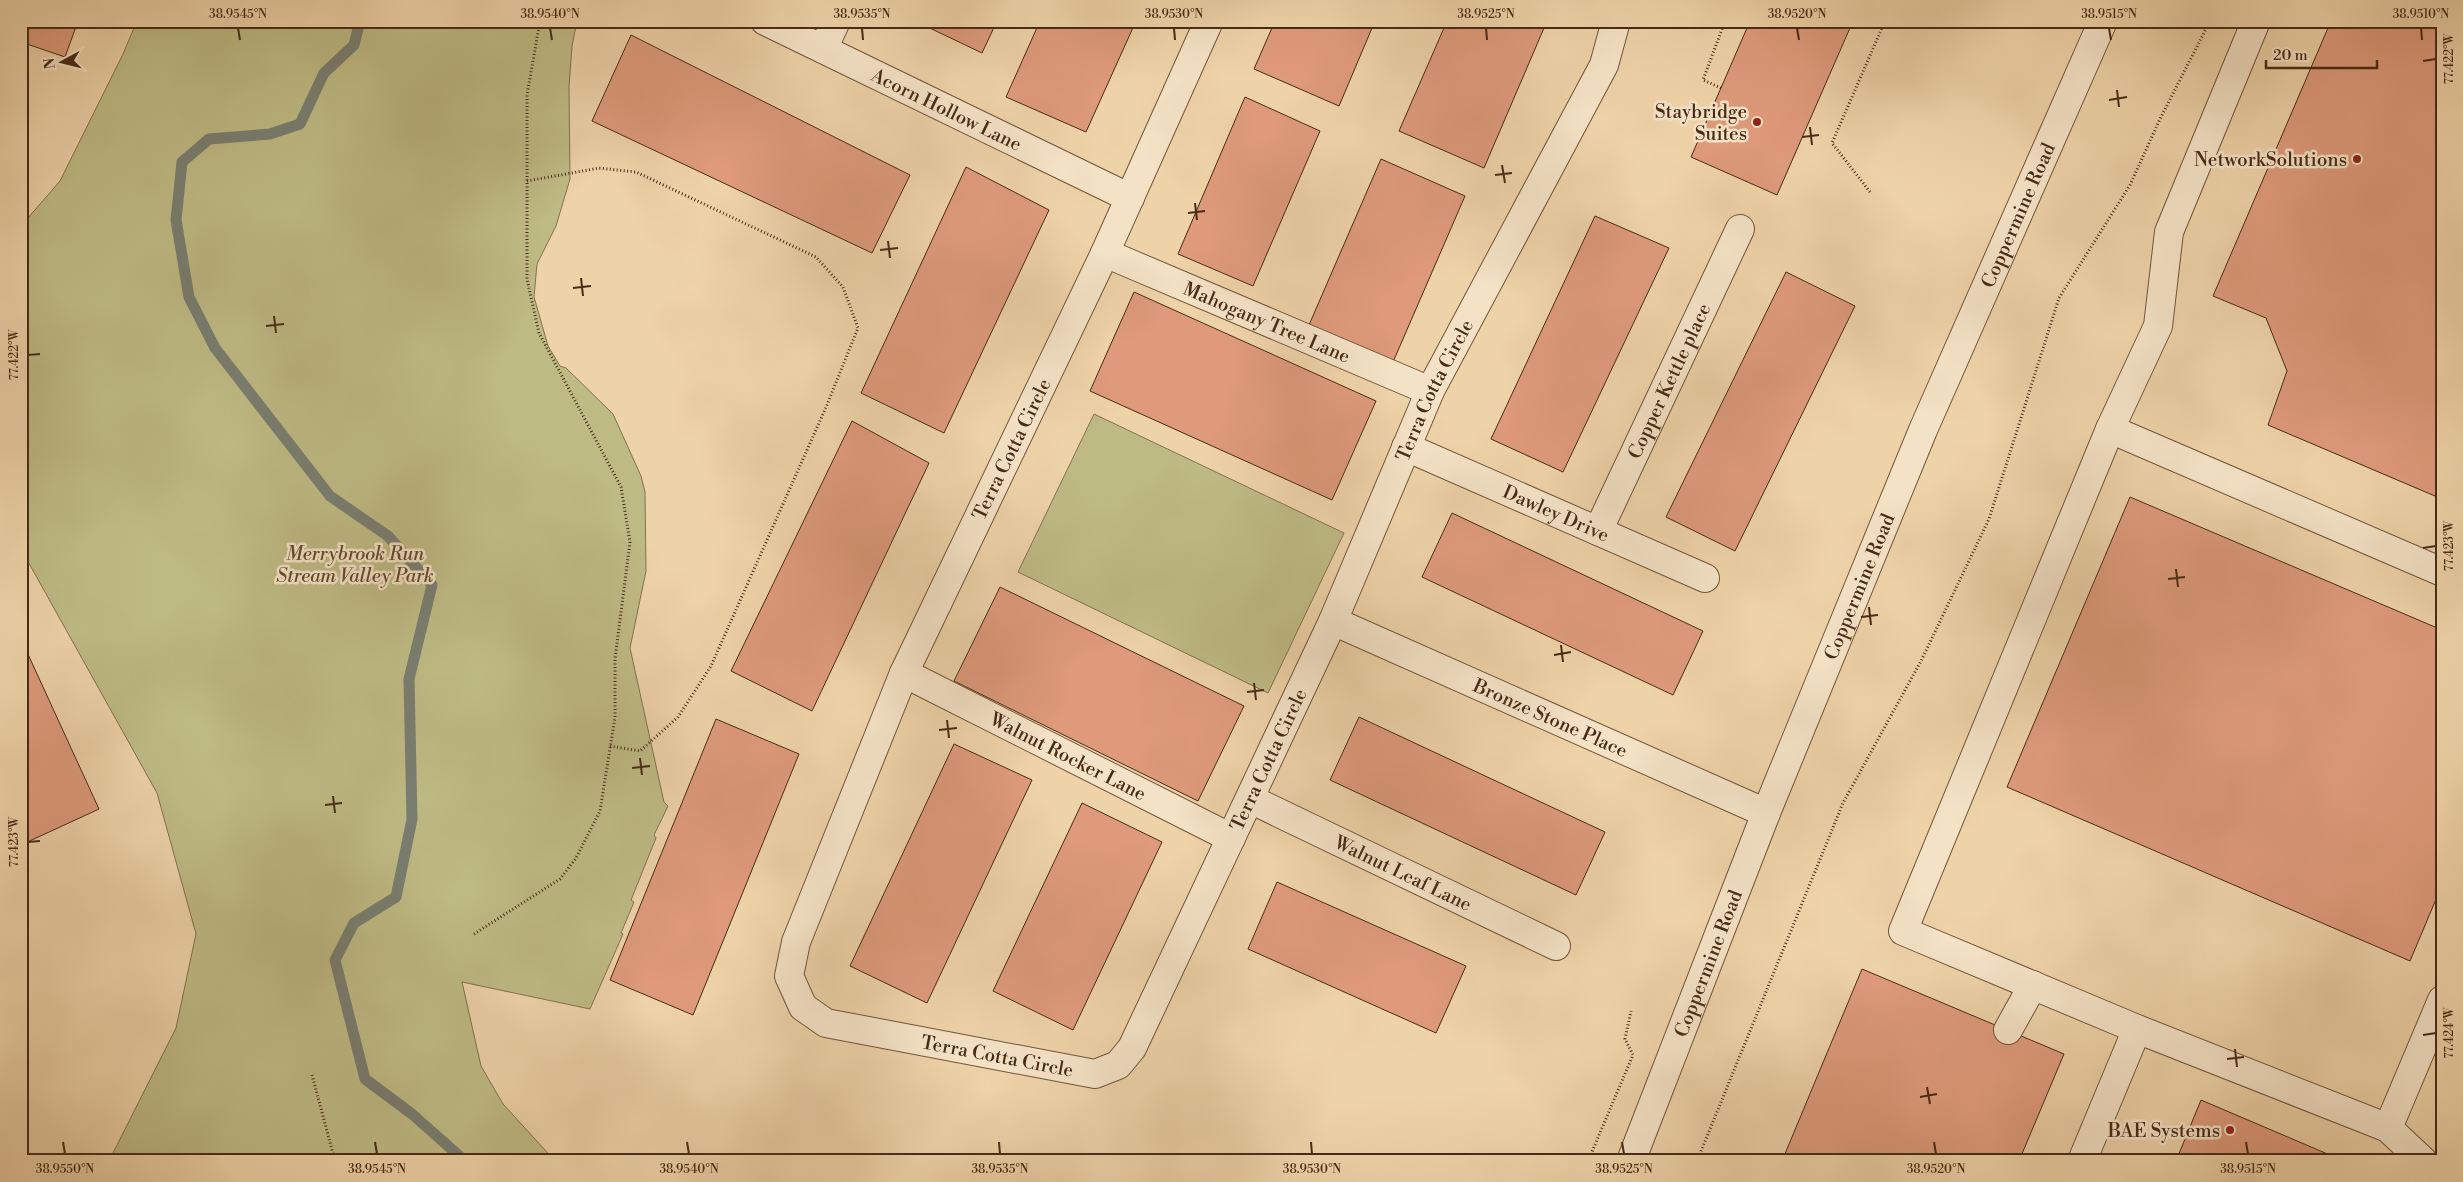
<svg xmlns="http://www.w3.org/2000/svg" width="2463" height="1182" viewBox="0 0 2463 1182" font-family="'Libre Bodoni',serif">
<rect width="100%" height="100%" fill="#eed2a8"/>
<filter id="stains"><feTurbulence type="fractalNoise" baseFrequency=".004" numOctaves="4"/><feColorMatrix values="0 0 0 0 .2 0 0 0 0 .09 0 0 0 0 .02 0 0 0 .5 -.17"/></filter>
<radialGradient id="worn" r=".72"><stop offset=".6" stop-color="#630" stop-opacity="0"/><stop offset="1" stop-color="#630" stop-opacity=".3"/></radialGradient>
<g fill="#beba84" stroke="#82724d">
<path d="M137,21H577L572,46L569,87L570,179L556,226L537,264L534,297L548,346L560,366L566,368L613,414L641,476L645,492L646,571L630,648L664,802L668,806L654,835L656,838L631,900L634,902L621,933L623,934L590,1009L462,982L481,1066L503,1104L555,1161H109L176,1028L196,934L157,793L21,549V226L60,181L123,54Z"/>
<path d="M1094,414L1344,533L1268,693L1018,572Z"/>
</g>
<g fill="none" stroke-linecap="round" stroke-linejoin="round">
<path stroke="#797e71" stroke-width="11" d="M360,21L354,45L324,73L300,124L270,134L209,139L182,162L176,220L189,297L215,348L330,496L388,536L432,585L409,679L412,819L396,897L354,923L335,960L365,1079L412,1114L465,1161"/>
</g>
<g fill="#de9a7b" stroke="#472b16">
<path d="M21,21H78L65,57L21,42Z"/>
<path d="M915,21H997L982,53Z"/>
<path d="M1040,21H1136L1086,132L1006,97Z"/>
<path d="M1275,21H1375L1339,106L1254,69Z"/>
<path d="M1447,21H1547L1484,168L1399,131Z"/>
<path d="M1750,21H1853L1777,195L1691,157Z"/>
<path d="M2331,21H2442V499L2268,425L2287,371L2266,318L2213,296Z"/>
<path d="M631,35L910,175L872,253L592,121Z"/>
<path d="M1245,97L1320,131L1253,286L1178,254Z"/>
<path d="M1381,159L1465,196L1393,362L1309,325Z"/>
<path d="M966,167L1049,210L944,433L861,393Z"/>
<path d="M1595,216L1669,248L1563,472L1491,439Z"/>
<path d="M1786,272L1855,306L1735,551L1666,517Z"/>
<path d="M1134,292L1376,401L1332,500L1090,391Z"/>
<path d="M852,421L929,463L812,711L731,671Z"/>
<path d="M2130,497L2442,630V885L2410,961L2007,787Z"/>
<path d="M1452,513L1703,631L1673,695L1422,577Z"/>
<path d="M1000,587L1244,706L1198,801L954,681Z"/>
<path d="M21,639L99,809L21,845Z"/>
<path d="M1359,717L1605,832L1576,895L1330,780Z"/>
<path d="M716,719L799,754L693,1015L610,980Z"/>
<path d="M954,744L1032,780L927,1003L850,966Z"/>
<path d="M1082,803L1162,842L1073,1030L993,991Z"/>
<path d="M1277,882L1466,966L1436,1033L1248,949Z"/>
<path d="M1862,969L2064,1054L2019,1161H1782Z"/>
<path d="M2201,1100L2344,1161H2176Z"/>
</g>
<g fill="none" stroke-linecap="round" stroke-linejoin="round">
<g stroke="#71553a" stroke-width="30">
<g id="minor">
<path id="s1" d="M765,21L1130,198"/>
<path id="s2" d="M1209,21L1105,253L904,673L796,942L789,976L803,1007L826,1023L1095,1074L1118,1065L1132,1048L1333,621L1430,391L1604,65L1616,21"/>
<path d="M2256,21L2169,232L2158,326L2110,429L2442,572"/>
<path d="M823,49L836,21"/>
<path id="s3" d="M1105,253L1430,391"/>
<path d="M2110,429L1903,931L2137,1029"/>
<path id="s4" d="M1406,447L1705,578"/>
<path id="s5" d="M1598,531L1740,229"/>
<path id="s6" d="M1333,621L1766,813"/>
<path id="s7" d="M904,673L1231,838"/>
<path id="s8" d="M1250,799L1556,946"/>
<path d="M2008,1030L2033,985"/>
<path id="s9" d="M1631,1161L1766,813L1923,430L2103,21"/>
<path d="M2082,1161L2137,1029L2388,1128"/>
<path d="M2423,1161L2388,1128L2442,1000"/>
</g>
</g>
<g stroke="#472b16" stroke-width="3" stroke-dasharray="1 2.5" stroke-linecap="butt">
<path d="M1728,21L1747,27"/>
<path d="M1721,88L1703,80L1725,21"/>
<path d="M527,181L599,168L636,172L816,257L843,287L858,328L827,405L711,666L678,717L640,751L610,746"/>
<path d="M1870,192L1832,143L1885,21"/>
<path d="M474,934L560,879L576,858L600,811L615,717V659L630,542L621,487L539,333L527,279V95L540,21"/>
<path d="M312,1075L335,1161"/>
<path d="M1588,1161L1633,1055L1625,1039L1631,1011"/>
<path d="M1697,1161L1843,803L1921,661L1989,519L2059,298L2130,185L2160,119L2210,21"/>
</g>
<use href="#minor" stroke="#f4e2c6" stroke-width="28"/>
</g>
<path fill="none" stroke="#472b16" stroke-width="2" d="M238,28L240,40M550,28L552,40M862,28L863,40M1174,28L1175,40M1486,28L1487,40M1797,28L1799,40M2109,28L2111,40M2421,28L2422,40M2423,61L2436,59M2117,90L2119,107M2109,100L2127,97M1810,127L1812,145M1802,137L1819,135M1502,165L1505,183M1495,175L1512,173M1195,203L1197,220M1188,213L1205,211M888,241L890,258M880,250L898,248M581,278L583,296M573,288L591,286M274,316L276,333M266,326L284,324M28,355L40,354M2423,548L2436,546M2176,569L2178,587M2168,579L2185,577M1869,607L1871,625M1861,617L1878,615M1561,645L1563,662M1554,655L1571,652M1254,683L1256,700M1247,692L1264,690M947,720L949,738M939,730L957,728M640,758L642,775M632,768L650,766M333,796L335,813M325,805L342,803M28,842L40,841M2423,1035L2436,1033M2235,1049L2237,1067M2227,1059L2244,1057M1927,1087L1930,1104M1920,1097L1937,1094M63,1142L65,1154M375,1142L377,1154M687,1142L689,1154M999,1142L1000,1154M1311,1142L1312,1154M1622,1142L1624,1154M1934,1142L1936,1154M2246,1142L2248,1154"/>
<g fill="#8f2418" stroke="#f4e2c6" stroke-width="2">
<circle cx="1757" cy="122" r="5"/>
<circle cx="2357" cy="159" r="5"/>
<circle cx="2230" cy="1130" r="5"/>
</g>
<g text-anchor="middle" stroke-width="5" stroke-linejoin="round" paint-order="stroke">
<g font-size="19" fill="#472b16" stroke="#f4e2c6">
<text dy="7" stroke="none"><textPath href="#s1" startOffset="202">Acorn Hollow Lane</textPath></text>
<text dy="7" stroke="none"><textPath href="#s9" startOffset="1022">Coppermine Road</textPath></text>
<text dy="7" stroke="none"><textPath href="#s3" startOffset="176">Mahogany Tree Lane</textPath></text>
<text dy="7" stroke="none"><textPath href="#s5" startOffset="166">Copper Kettle place</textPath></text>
<text dy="7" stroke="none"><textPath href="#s2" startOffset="2151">Terra Cotta Circle</textPath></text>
<text transform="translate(1011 449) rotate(-64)" y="7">Terra Cotta Circle</text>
<text dy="7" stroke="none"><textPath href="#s4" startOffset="164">Dawley Drive</textPath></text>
<text dy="7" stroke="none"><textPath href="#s9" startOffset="618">Coppermine Road</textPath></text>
<text dy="7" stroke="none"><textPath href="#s6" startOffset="238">Bronze Stone Place</textPath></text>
<text dy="7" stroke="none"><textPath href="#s7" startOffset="184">Walnut Rocker Lane</textPath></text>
<text dy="7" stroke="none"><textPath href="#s2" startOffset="1746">Terra Cotta Circle</textPath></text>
<text dy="7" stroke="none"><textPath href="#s8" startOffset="170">Walnut Leaf Lane</textPath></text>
<text dy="7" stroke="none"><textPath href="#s9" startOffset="212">Coppermine Road</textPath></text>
<text dy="7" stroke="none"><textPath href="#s2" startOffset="1281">Terra Cotta Circle</textPath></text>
</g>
<g font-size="19" fill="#472b16" stroke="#f4e2c6" text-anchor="end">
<text x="1747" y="118">Staybridge<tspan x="1747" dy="22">Suites</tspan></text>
<text x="2347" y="166">NetworkSolutions</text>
<text x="2220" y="1137">BAE Systems</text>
</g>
<g font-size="19" font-style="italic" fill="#5f482c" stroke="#f4e2c6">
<text x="355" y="560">Merrybrook Run<tspan x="355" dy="22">Stream Valley Park</tspan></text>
</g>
</g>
<rect width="2463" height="1182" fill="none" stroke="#eed2a8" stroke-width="55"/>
<g transform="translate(62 62) rotate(263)" stroke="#f4e2c6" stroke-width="4" paint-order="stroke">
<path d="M0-4L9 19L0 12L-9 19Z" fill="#472b16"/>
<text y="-8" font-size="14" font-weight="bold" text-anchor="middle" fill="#472b16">N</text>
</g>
<path d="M2266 60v8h111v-8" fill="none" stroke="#472b16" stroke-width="2.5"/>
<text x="2273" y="60" font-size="15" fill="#472b16" stroke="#f4e2c6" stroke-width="4" paint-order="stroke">20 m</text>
<rect x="28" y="28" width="2408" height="1126" fill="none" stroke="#472b16" stroke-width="2"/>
<g font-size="12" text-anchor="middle" fill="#472b16">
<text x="238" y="18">38.9545°N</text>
<text x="550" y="18">38.9540°N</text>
<text x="862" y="18">38.9535°N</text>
<text x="1174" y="18">38.9530°N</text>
<text x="1486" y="18">38.9525°N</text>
<text x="1797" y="18">38.9520°N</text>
<text x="2109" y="18">38.9515°N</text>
<text x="2421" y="18">38.9510°N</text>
<text transform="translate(2449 59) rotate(-90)" y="4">77.422°W</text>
<text transform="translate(14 355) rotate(-90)" y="4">77.422°W</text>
<text transform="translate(2449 546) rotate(-90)" y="4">77.423°W</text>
<text transform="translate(14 842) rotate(-90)" y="4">77.423°W</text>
<text transform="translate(2449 1033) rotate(-90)" y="4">77.424°W</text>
<text x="65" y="1173">38.9550°N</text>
<text x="377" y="1173">38.9545°N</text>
<text x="689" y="1173">38.9540°N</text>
<text x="1000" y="1173">38.9535°N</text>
<text x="1312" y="1173">38.9530°N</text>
<text x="1624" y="1173">38.9525°N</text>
<text x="1936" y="1173">38.9520°N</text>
<text x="2248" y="1173">38.9515°N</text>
</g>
<rect width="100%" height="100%" filter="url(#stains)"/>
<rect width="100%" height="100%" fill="url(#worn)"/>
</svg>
